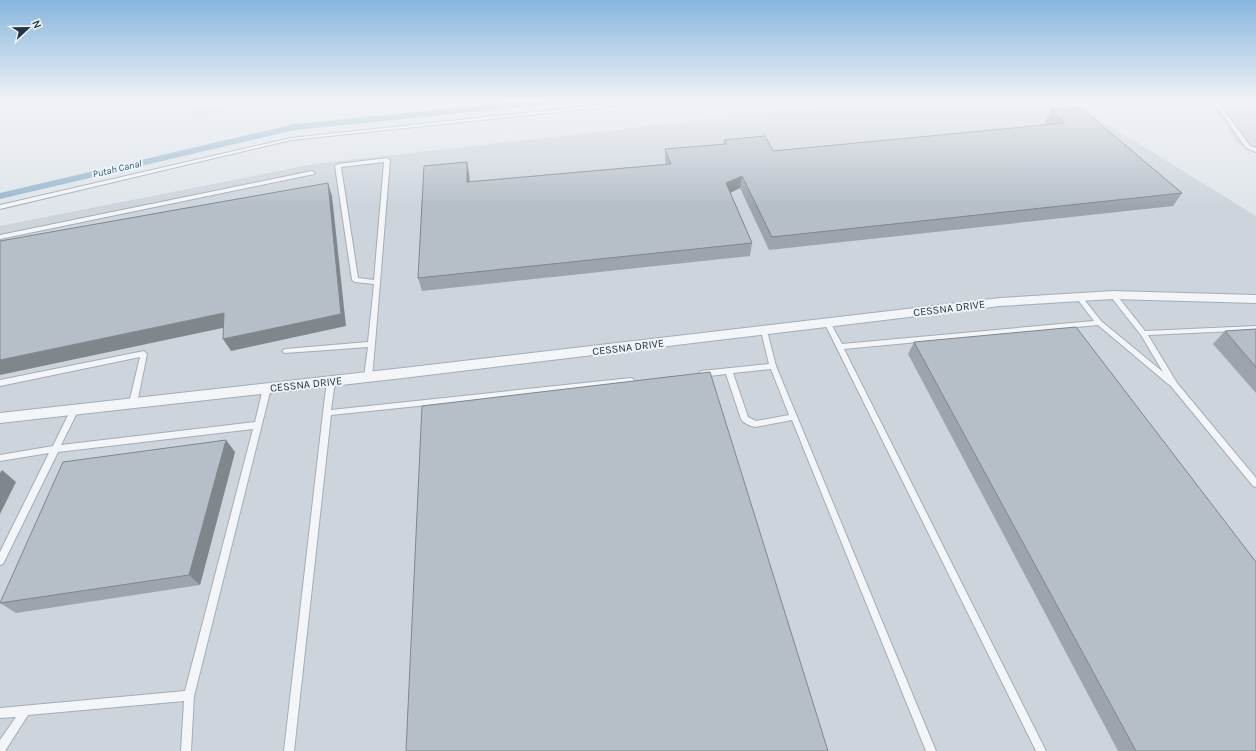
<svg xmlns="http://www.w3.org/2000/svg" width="1256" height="751" viewBox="0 0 1256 751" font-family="Karla,sans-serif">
<rect width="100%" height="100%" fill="#dfe5ea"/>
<g fill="#cdd4dc">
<path d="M191,102H256L193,119Z"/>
<path d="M862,102H1071L1256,216V751H0V226L314,164Z"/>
<path d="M1210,102H1256V153L1237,143Z"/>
</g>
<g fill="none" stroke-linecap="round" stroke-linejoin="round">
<path fill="#97b8cd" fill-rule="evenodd" d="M514,102H548L543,105L295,130L0,199V193L295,124Z"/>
<g stroke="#a4acb5" stroke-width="2">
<g id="lane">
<path d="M628,102H644L642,103L291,140L0,209V205L291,138Z"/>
<path d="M1214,102H1218L1250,146L1256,148V152L1246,148Z"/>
<path d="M387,158L390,160L375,344L372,377L370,379H366L364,377L368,347L285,353L282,351L285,349L368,342L374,284L355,282L352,280L335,166L338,164ZM384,162L374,280L358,278L341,167Z"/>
<path d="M312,171L315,173L314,174L0,239V235Z"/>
<path d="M1111,293H1115L1145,331L1256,326V330L1148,335L1177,383L1256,478V487L1253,486L1170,385L1168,384L1098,325L844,349L1046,751H1036L824,322L827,320H829L842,344L1094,321L1075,296L1078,294H1080L1101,321L1163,372L1141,335L1111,297L1110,295Z"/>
<path d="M762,329H764L767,331L776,366L936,751H926L792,420L755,427C751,426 743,423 741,419L726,374L701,377L698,374L701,371L769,364L761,331ZM771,369L789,415L756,421L748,417L733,373Z"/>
<path d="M144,351L147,354L137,403L136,405H130L129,403L140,357L0,386V380Z"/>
<path d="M331,378L333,379L335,381L331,410L631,378L633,379L635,381L633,383L631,384L331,415L294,751H284L323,413L327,381L329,379Z"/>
<path d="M267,385L270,386L271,388L194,696L191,751H181L184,701L28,715L5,751H0V740L16,717L0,718V708L185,691L253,429L58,452L3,564L0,565V552L49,453L0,461V455L53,446L72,407H78L79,409L61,445L255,422L263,388L264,386Z"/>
</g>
</g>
<g stroke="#a4acb5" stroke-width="2">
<path id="street" d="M1113,291L1256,295V303L1113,299L1000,306L403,378L0,423V413L403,368L1000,298Z"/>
</g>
<use href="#lane" fill="#f3f5f8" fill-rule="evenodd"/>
<use href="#street" fill="#f3f5f8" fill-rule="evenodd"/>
</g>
<g fill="#9da4ac">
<path d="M1051,110L1182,193L1173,206L769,250L740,188L730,193L752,243L750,256L422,291L418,278L467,162L469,174L470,182L666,164L665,161V149L724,144V140L773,151L1048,125L1045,122Z"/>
<path d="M1256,329V393L1213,344L1225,331Z"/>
<path d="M914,342L1256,751H1118L908,354Z"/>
<path d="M235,452L200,585L16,613L0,603V602Z"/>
</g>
<g fill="#7f868c">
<path d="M467,162L469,174L470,195L467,182Z"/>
<path d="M742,176L740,188L724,196L726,183Z"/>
<path d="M328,183L332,196L346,326L231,351L223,339Z"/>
<path d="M224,313L232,326L0,375V360Z"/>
<path d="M226,440L235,452L200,585L189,575Z"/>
<path d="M2,470L16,482L0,514V473Z"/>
</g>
<g fill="#b6bfc8" stroke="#7f868c">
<path d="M1080,107L1182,193L772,237L742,176L726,183L752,243L418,278L424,166L467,162V182L671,164L665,149L726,144L724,140L765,136L773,151L1065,123L1051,110Z"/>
<path d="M328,183L341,314L223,339L224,313L0,360V241Z"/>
<path d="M1076,327L1256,562V751H1136L914,342Z"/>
<path d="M1256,329V367L1225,331Z"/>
<path d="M710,372L828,751H406L422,406Z"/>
<path d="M226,440L189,575L0,603L63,462Z"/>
</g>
<linearGradient id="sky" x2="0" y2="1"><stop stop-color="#87b6dd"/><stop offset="0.49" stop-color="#f1f3f6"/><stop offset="1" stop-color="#f1f3f6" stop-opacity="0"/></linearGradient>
<rect width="1256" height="207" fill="url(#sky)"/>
<g text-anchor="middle" stroke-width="4" stroke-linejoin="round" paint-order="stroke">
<g font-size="10" font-style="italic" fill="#2d597b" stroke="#eff4f7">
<text transform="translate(117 168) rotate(-13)" y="4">Putah Canal</text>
</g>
<g font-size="11" fill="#273443" stroke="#eff4f7">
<text transform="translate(949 308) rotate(-7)" y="4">CESSNA DRIVE</text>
<text transform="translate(628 347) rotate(-7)" y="4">CESSNA DRIVE</text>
<text transform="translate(306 384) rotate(-6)" y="4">CESSNA DRIVE</text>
</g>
</g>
<g transform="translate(28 28) rotate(68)" stroke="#eff4f7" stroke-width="3" paint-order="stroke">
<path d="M0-3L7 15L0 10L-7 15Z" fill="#273443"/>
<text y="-6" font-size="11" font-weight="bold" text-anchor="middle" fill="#273443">N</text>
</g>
</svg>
